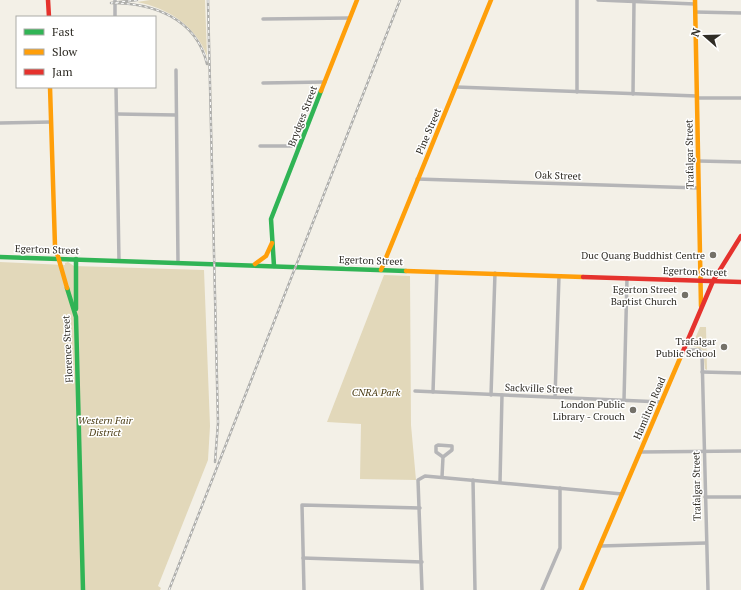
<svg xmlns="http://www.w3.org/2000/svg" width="741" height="590" viewBox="0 0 741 590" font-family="'PT Serif',serif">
<rect width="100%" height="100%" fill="#f3f0e7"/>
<g fill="#e2d8ba">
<path d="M150,0H205L207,56C196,26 168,8 137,2Z"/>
<path d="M0,262L65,265V263L68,262L74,266L204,270L210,426L208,460L158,586L161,588L160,590H0Z"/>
<path d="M384,275L410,276L411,425L416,480L360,479L361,424L327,422Z"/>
<path d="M700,327H706L707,370L705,369L703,350L692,346Z"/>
</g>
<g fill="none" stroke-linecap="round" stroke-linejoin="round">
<g stroke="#b5b5b7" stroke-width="3.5">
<path d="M115,0V17"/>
<path d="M598,0L695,4"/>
<path d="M695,12L741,13"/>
<path d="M263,19L350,18"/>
<path d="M176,70L178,262"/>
<path d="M263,83L325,82"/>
<path d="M116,87L119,261"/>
<path d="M456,87L697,96"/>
<path d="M577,92V0"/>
<path d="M633,94L634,1"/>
<path d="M697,98H741"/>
<path d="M117,114L176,115"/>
<path d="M0,123L51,122"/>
<path d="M260,146H300"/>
<path d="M699,161L741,162"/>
<path d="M417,179L699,188"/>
<path d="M684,350H699L702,354L708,590"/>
<path d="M702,372L741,373"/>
<path d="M415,391L662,402"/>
<path d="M433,392L437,272"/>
<path d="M491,395L495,273"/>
<path d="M555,397L559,276"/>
<path d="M624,400L627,278"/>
<path d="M640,452L741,451"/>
<path d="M442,477L443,457L452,450V446L438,445L436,446V452L443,457"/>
<path d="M473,480L475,590"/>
<path d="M500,482L502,395"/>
<path d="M705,497H741"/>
<path d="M600,546L706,543"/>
<path d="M303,558L422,562"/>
<path d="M304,590L302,505L420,508"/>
<path d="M422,590L418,480L425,476L622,494"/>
<path d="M542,590L560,548V488"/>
</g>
<g stroke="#30b455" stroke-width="4.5">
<path d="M0,257L406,271"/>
<path d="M76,259V309"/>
<path d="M274,266L271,219L321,91"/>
<path d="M67,288L76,317L83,590"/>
</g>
<g stroke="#ff9f0a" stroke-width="4.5">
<path d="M695,0L701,306"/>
<path d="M50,87L55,246L67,288"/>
<path d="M321,91L357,0"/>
<path d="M255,264L266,256L272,243"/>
<path d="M381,270L491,0"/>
<path d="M406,271L583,277"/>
<path d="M581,590L681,356"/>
</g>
<g stroke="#e5322d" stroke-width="4.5">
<path d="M48,0L49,17"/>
<path d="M583,277L741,282"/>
<path d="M681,356L713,281L741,236"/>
</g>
<g stroke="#aeaeab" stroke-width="2.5">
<g id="rail">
<path d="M137,0L111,3C153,3 196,18 207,64"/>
<path d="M208,0L218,423L215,462"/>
<path d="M169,590L400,0"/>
</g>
</g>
<use href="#rail" stroke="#fff" stroke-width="1" stroke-dasharray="3" stroke-linecap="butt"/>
</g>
<g fill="#747169" stroke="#fff" stroke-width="1.5">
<circle cx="713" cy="255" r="4"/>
<circle cx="685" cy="295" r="4"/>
<circle cx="724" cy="347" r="4"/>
<circle cx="633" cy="410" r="4"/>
</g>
<g text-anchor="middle" stroke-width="3" stroke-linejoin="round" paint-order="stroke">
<g font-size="10" fill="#2f2c25" stroke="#fff">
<text transform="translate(302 116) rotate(-69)" y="4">Brydges Street</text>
<text transform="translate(428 131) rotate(-67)" y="4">Pine Street</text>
<text transform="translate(689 154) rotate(-91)" y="4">Trafalgar Street</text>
<text transform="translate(558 175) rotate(2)" y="4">Oak Street</text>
<text transform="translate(47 249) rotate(2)" y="4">Egerton Street</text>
<text transform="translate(371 260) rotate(2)" y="4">Egerton Street</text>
<text transform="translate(695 271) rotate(2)" y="4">Egerton Street</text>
<text transform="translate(67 349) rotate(-93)" y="4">Florence Street</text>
<text transform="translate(539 388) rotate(2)" y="4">Sackville Street</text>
<text transform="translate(649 408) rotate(-67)" y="4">Hamilton Road</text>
<text transform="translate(696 486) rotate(-91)" y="4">Trafalgar Street</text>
</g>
<g font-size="10" fill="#2f2c25" stroke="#fff" text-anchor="end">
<text x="705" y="259">Duc Quang Buddhist Centre</text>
<text x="677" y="293">Egerton Street<tspan x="677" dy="12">Baptist Church</tspan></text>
<text x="716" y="345">Trafalgar<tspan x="716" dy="12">Public School</tspan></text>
<text x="625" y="408">London Public<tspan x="625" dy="12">Library - Crouch</tspan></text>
</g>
<g font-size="10" font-style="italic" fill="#4b3d15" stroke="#fff">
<text x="376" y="396">CNRA Park</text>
<text x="105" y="424">Western Fair<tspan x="105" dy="12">District</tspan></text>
</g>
</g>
<rect x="16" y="16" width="140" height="72" fill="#ffffff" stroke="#acaba8"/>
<rect x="24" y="29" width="20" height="6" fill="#30b455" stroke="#acaba8"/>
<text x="52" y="36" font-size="12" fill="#2f2c25">Fast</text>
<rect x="24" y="49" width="20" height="6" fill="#ff9f0a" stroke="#acaba8"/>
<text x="52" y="56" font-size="12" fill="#2f2c25">Slow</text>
<rect x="24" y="69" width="20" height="6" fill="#e5322d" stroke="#acaba8"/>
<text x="52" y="76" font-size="12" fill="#2f2c25">Jam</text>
<g transform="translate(705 36) rotate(290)" stroke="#ffffff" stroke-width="3" paint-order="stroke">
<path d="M0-3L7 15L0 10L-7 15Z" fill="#2f2c25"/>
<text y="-6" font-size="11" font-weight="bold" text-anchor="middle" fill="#2f2c25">N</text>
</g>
</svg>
